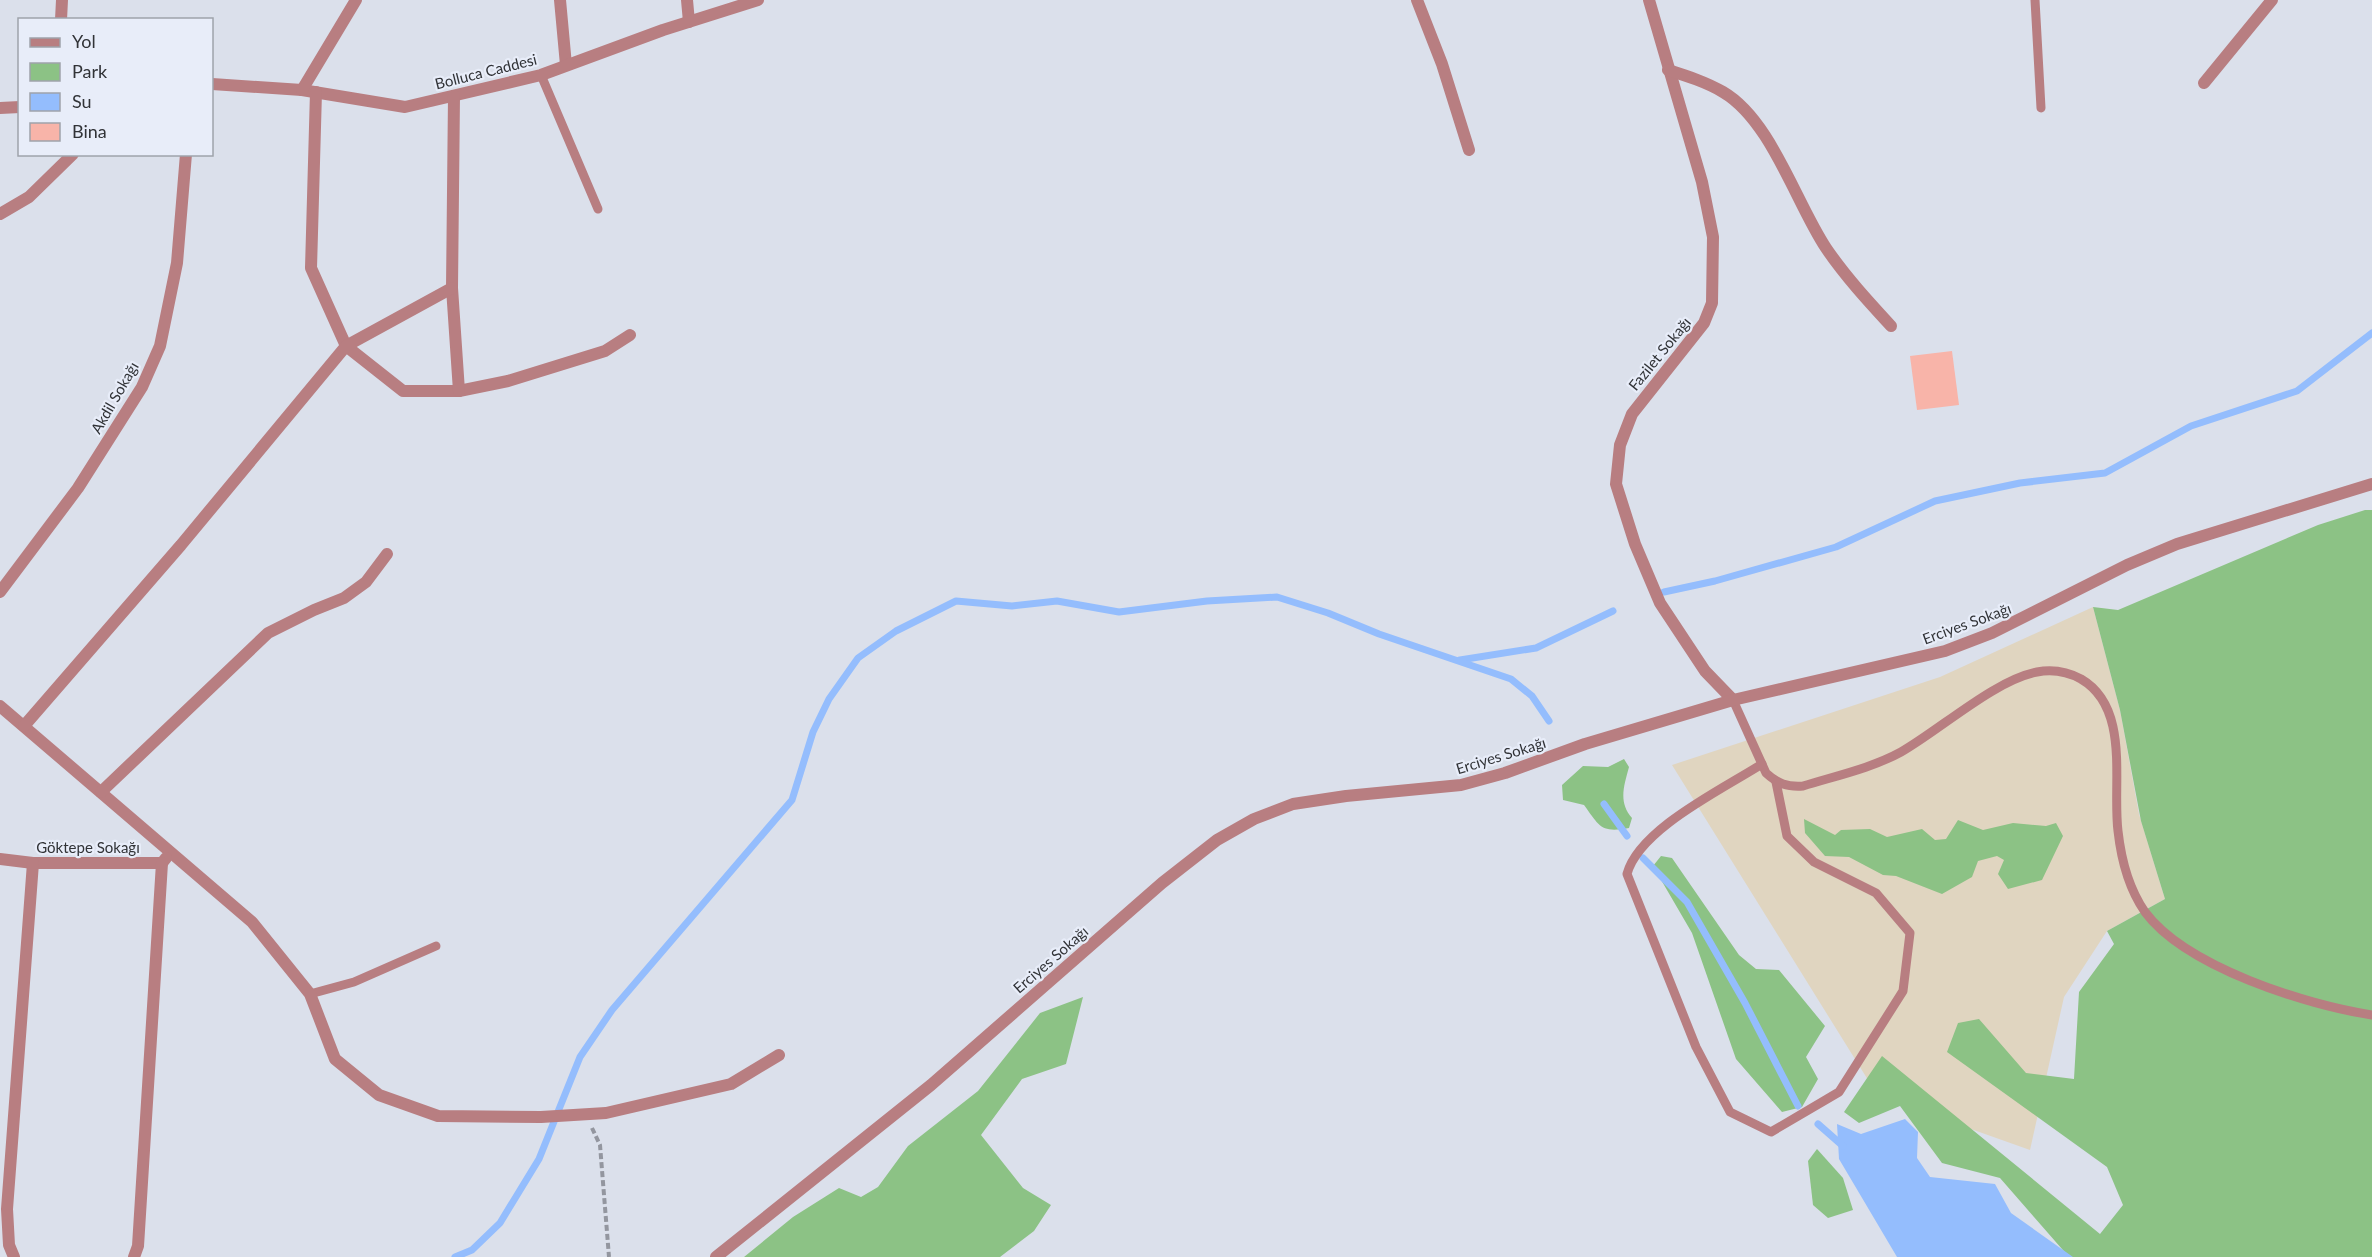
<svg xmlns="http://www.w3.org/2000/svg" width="2372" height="1257" viewBox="0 0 2372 1257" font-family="Lato,sans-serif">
<rect width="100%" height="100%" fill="#dbe0eb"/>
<path fill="#e0d5c0" d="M2093,607L2120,710L2139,814L2165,899L2107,931L2064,997L2030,1150L1878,1096L1672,765L1940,677Z"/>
<g fill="#8cc285">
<path d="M2365,510H2372V1257H2069L2000,1178L1942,1163L1900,1106L1859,1123L1844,1112L1882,1056L2100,1234L2123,1205L2107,1167L1947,1052L1958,1023L1979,1019L2026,1073L2074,1079L2079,992L2114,944L2107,931L2165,899L2141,821L2120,710L2093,607L2118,610L2318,525Z"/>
<path d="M1624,759L1629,767C1624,786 1618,802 1632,818L1629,828C1601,833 1600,827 1584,805L1563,800L1562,785L1583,766L1608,767Z"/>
<path d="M1804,819L1835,835L1841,830L1870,829L1887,837L1922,829L1935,840L1946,839L1958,820L1983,830L2013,823L2046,826L2056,823L2063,836L2042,880L2008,889L1998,874L2004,860L1997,856L1978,861L1972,877L1942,894L1896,876L1883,875L1849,857L1825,856L1805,833Z"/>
<path d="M1661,856L1672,858L1739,955L1756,969L1779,970L1825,1026L1806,1057L1818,1079L1802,1107L1782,1112L1736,1059L1692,933L1653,866Z"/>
<path d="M1083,997L1066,1064L1022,1079L981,1135L1023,1188L1051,1205L1034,1231L1000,1257H744L793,1217L839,1188L861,1197L878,1187L908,1146L978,1091L1040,1013Z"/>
<path d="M1817,1149L1843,1178L1853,1210L1828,1218L1813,1205L1808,1161Z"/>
</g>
<path fill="#94bdfd" d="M1905,1119L1918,1132L1917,1158L1930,1177L1995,1184L2011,1213L2073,1257H1897L1839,1159L1837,1124L1861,1134Z"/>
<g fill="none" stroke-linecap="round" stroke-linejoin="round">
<g stroke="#94bdfd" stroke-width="7">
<path d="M1664,592L1715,581L1836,547L1935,501L2020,483L2105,473L2191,426L2297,391L2372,333"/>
<path d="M1460,660L1536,648L1613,611"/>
<path d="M1604,804L1627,836"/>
<path d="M1643,858L1687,902L1745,1003L1798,1106"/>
<path d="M1818,1124L1843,1146"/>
<path d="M455,1257L472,1250L500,1223L539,1159L580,1057L612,1010L792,800L813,732L829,699L858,658L896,631L956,601L1012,606L1057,601L1119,612L1207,601L1277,597L1328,613L1379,634L1511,679L1532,696L1549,721"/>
</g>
</g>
<path fill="#f8b4a9" d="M1952,351L1959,405L1917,410L1910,356Z"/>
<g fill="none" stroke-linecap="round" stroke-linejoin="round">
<path stroke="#93969f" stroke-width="4" stroke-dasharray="6 3" stroke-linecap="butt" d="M592,1128L600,1145L609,1257"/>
<g stroke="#b87e81" stroke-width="9">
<path d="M2035,0L2041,108"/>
<path d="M541,75L598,209"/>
<path d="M1733,700L1766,773C1778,784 1787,787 1803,786C1835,776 1872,768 1901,752C1941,729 1995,680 2037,672C2053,669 2068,672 2081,679C2131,708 2112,784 2118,831C2121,858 2129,889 2145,912C2186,967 2306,1005 2372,1015"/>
<path d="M1762,764C1723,789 1639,829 1627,874L1696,1047L1730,1112L1771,1132L1839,1092L1903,991L1910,933L1876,893L1814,862L1787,836L1776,782"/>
<path d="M310,994L354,982L436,946"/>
</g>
<g stroke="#b87e81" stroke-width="12">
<path d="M560,0L566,65"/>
<path d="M687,0L689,22"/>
<path d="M1417,0L1442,64L1469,150"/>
<path d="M1649,0L1702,182L1713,237L1712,303L1704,323L1632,414L1620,445L1616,484L1635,544L1660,603L1705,671L1733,700"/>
<path d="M61,20L62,0"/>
<path d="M1668,70C1687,76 1706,82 1723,92C1771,120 1796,203 1826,248C1845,276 1868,301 1891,326"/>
<path d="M2204,83L2272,0"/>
<path d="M212,84L302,90L405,107L541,75L663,30L758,0"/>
<path d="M302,90L356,0"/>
<path d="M316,92L311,268L346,346L403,391H459L508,381L605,351L630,335"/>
<path d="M454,96L452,288L459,391"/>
<path d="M0,108L20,107"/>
<path d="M0,214L29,197L73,154"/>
<path d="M0,592L78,488L142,387L160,346L177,263L186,154"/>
<path d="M0,706L252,922L310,994L335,1059L379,1095L438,1116L541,1117L606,1113L731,1084L779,1055"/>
<path d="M24,726L181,545L346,346L452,288"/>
<path d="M101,792L268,633L314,610L344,598L366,582L387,554"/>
<path d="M0,859L33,863H162L166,858"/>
<path d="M14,1257L9,1245L7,1209L33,863"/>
<path d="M134,1257L138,1246L162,863"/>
</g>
<path stroke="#b87e81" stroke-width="12" d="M716,1257L931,1085L1162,883L1217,840L1254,819L1293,804L1346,796L1461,785L1505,773L1585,744L1733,700L1945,651L1992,633L2127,565L2177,544L2372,484"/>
</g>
<g text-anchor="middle" stroke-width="4.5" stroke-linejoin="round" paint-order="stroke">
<g font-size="15" fill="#313337" stroke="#e8edf9">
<text transform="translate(486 72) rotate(-14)" y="5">Bolluca Caddesi</text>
<text transform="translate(1660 354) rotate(-51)" y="5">Fazilet Sokağı</text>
<text transform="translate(115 398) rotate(-60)" y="5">Akdil Sokağı</text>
<text transform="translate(1967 624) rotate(-20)" y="5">Erciyes Sokağı</text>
<text transform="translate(1501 756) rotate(-17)" y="5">Erciyes Sokağı</text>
<text x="88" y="853">Göktepe Sokağı</text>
<text transform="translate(1051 960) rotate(-41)" y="5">Erciyes Sokağı</text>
</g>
</g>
<rect x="18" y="18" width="195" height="138" fill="#e8edf9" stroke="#9fa3ab" stroke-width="1.5"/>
<rect x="30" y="38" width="30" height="9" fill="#b87e81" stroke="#9fa3ab" stroke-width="1.5"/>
<text x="72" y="48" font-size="18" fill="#313337">Yol</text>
<rect x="30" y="63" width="30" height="18" fill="#8cc285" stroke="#9fa3ab" stroke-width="1.5"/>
<text x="72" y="78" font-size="18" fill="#313337">Park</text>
<rect x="30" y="93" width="30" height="18" fill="#94bdfd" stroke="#9fa3ab" stroke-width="1.5"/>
<text x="72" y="108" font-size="18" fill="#313337">Su</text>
<rect x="30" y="123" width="30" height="18" fill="#f8b4a9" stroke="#9fa3ab" stroke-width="1.5"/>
<text x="72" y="138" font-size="18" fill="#313337">Bina</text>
</svg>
